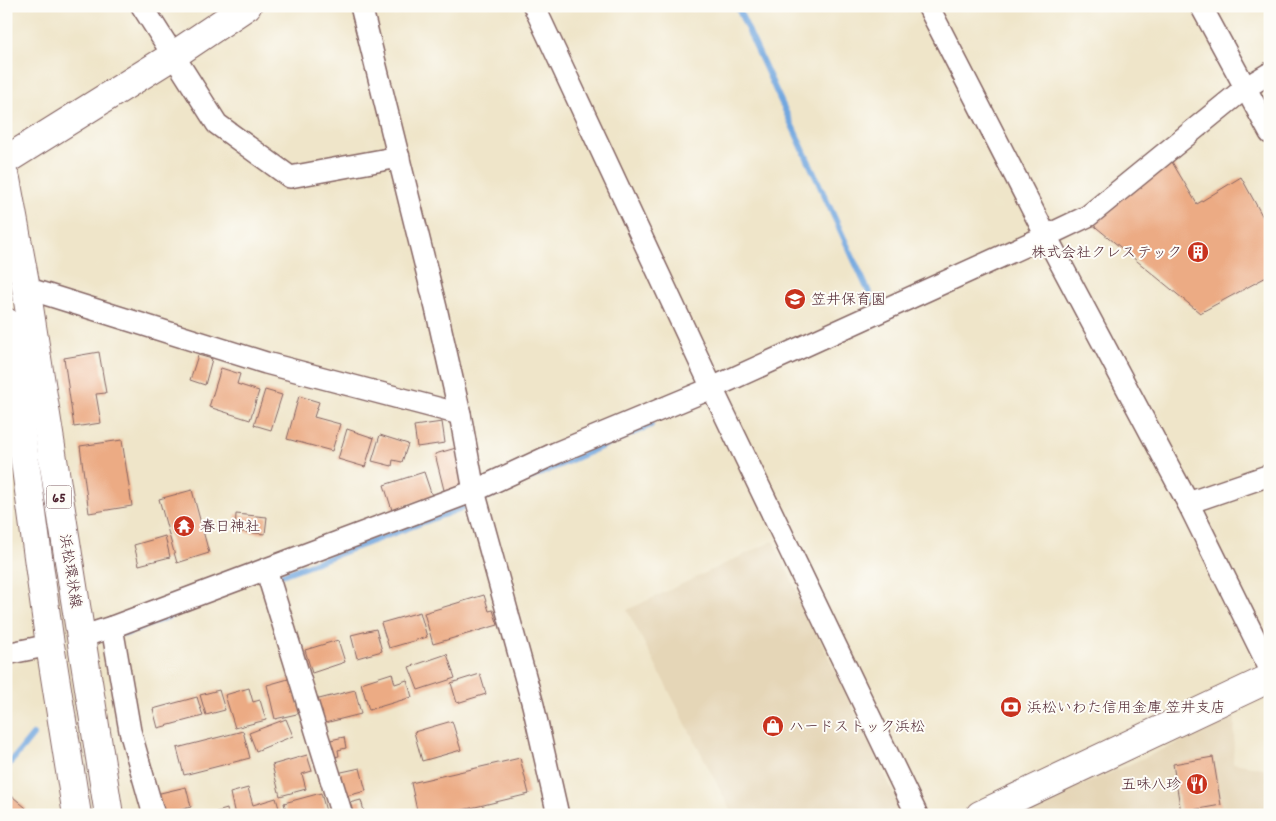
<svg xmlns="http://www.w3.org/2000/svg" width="1276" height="821" viewBox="0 0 1276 821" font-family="Dekko,'Klee One',sans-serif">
<rect width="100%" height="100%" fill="#fdfcf7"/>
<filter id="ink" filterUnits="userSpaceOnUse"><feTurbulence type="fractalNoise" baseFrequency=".02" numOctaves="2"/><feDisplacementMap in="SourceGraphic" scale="10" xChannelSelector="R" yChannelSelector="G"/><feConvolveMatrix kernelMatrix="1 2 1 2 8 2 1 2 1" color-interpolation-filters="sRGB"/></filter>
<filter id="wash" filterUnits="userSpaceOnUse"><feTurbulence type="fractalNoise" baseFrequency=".0096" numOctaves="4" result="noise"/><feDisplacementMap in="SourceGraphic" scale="20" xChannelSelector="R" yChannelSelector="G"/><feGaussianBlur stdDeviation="1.12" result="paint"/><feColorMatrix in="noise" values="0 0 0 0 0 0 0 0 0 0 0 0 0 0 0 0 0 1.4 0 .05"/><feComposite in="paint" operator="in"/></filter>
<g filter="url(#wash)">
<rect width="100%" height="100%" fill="#efe5c9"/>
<g fill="#e5d6b7">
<path d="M773,541L904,815H733L627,610Z"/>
<path d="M1235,718L1233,763L1270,769V815H1014Z"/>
</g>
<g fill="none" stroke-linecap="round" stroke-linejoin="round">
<g stroke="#72a7df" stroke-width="6">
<path d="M737,6L872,299"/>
<path d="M271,579L464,507L651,425"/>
<path d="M125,634L170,616"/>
<path d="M6,768L33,735"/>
</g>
</g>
<g id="blocks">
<g fill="#ecab84">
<path d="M1169,157L1197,204L1241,177L1270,230V275L1200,313L1091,223Z"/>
<path d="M99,352L106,393L96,394L101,423L74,427L64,358Z"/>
<path d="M198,355L212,359L205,385L190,380Z"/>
<path d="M221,368L240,374L237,384L259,391L250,420L209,407Z"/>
<path d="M265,390L282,395L271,430L254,425Z"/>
<path d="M299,396L319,402L314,417L340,424L332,451L287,439Z"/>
<path d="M442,422L445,443L417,447L414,426Z"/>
<path d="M347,429L374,438L365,467L338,459Z"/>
<path d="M380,435L408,444L402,462L393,460L392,466L372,461Z"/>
<path d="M122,440L132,506L89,513L80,446Z"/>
<path d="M456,448L465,489L445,494L435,454Z"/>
<path d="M424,472L432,496L392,510L384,485Z"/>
<path d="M192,490L209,553L177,563L159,499Z"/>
<path d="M236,514L267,517L265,534L235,531Z"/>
<path d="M165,536L170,557L139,565L134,545Z"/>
<path d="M484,595L489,611L493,610L498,625L433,644L424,613Z"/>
<path d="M420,612L427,637L389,648L381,623Z"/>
<path d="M376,629L382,651L357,658L351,635Z"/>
<path d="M338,640L345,662L312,673L305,650Z"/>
<path d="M447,654L455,678L418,690L409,667Z"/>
<path d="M392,673L395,684L407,680L412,697L369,710L361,683Z"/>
<path d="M480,674L486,694L457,703L451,683Z"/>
<path d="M292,678L301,713L275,719L267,685Z"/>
<path d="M249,688L253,702L260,700L266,720L235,728L225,695Z"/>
<path d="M219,690L225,710L206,715L200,695Z"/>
<path d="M355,690L361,714L321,724L315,700Z"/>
<path d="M197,697L203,716L158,728L153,709Z"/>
<path d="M286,719L293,736L256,751L249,733Z"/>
<path d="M452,721L461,750L422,761L414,732Z"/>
<path d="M243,731L250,758L184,775L177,748Z"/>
<path d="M344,737L346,748L338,750L339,756L329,758L326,741Z"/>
<path d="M307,755L312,771L302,774L306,789L280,796L272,765Z"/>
<path d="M1213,757L1221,805L1181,812L1173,764Z"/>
<path d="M520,758L529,794L442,815H418L411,783Z"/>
<path d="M360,768L366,791L342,797L337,773Z"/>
<path d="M186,787L191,807L180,810L181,815H161L156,794Z"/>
<path d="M248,788L253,805L276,798L281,815H235L230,793Z"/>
<path d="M6,791L26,808L21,815H6Z"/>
<path d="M321,793L327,815H287L284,803Z"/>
<path d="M361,800L365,815H348L345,804Z"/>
<path d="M227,809L228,815H210V814Z"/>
</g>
</g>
</g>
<g filter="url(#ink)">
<use href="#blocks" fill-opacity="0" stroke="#846462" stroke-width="1"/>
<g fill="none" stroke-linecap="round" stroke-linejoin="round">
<g stroke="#846462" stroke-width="24">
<g id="street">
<path d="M142,6L217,124L290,177L399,157"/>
<path d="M361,6L436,308L460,414L474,491L533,705L558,815"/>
<path d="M534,6L712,388L917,815"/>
<path d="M928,6L1046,236L1188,503L1270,669"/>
<path d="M1201,6L1270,133"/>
<path d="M26,288L266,363L460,414"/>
<path d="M1188,503L1270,475"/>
<path d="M266,569L342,815"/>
<path d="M112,627L130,731L154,815"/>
<path d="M81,637L112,627L474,491L556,453L712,388L1046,236L1088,216L1245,88L1270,73"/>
<path d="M6,654L50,645"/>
</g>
</g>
<g stroke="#846462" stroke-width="30">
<g id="secondary">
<path d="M6,160L174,55L247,6"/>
<path d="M980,815L1270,678"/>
</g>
</g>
<g stroke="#846462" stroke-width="30">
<g id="primary">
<path d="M6,179L26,288L109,815"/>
<path d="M6,322L50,645L77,815"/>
</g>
</g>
<use href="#street" stroke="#fff" stroke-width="21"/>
<use href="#secondary" stroke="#fff" stroke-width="28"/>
<use href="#primary" stroke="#fff" stroke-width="28"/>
</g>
</g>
<defs>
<g id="building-disc" transform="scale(1.125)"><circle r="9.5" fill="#c8321e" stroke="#fdfcf7"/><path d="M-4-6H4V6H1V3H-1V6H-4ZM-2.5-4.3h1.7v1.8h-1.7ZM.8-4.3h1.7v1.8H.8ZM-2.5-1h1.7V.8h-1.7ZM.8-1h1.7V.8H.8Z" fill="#fff"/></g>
<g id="school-disc" transform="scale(1.125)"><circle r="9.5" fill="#c8321e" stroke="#fdfcf7"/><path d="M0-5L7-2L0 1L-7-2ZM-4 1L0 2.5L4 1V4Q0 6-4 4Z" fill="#fff"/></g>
<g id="temple-disc" transform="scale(1.125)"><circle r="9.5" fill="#c8321e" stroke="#fdfcf7"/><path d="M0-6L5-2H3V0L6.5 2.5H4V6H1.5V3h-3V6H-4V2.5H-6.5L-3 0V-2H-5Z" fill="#fff"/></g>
<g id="bank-disc" transform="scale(1.125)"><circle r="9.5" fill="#c8321e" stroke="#fdfcf7"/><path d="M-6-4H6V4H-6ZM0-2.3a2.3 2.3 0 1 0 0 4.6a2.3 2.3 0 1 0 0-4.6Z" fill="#fff"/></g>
<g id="shop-disc" transform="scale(1.125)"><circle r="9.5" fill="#c8321e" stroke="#fdfcf7"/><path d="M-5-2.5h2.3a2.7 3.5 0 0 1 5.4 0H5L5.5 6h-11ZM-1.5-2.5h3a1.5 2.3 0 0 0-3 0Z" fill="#fff"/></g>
<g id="restaurant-disc" transform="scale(1.125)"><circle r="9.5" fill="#c8321e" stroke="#fdfcf7"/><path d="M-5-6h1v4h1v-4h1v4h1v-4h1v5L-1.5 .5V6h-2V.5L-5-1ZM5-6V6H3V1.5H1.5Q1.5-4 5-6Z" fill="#fff"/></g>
</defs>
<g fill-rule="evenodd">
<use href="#building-disc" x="1198" y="252"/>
<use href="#school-disc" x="795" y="299"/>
<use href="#temple-disc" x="184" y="526"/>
<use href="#bank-disc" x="1011" y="707"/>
<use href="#shop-disc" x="773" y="726"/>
<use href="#restaurant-disc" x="1197" y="784"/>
</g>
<g text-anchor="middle" stroke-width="4" stroke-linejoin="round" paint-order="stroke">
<rect fill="#fdfcf7" stroke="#806168" stroke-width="1" x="46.5" y="485.5" width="25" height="23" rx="4"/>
<g font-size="14" font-weight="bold" fill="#4a1f2b">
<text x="59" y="502">65</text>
</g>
<g font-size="15" fill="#4a1f2b" stroke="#fdfcf7" text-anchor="start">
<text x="1182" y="257" text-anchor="end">株式会社クレステック</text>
<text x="811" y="304">笠井保育園</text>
<text x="200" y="531">春日神社</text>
<text x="1027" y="712">浜松いわた信用金庫 笠井支店</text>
<text x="789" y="731">ハードストック浜松</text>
<text x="1181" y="789" text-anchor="end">五味八珍</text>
</g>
<g font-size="15" fill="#4a1f2b" stroke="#fdfcf7">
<text transform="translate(71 571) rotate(81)" y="5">浜松環状線</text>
</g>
</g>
<rect width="1276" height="821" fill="none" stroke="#fdfcf7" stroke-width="25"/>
</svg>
